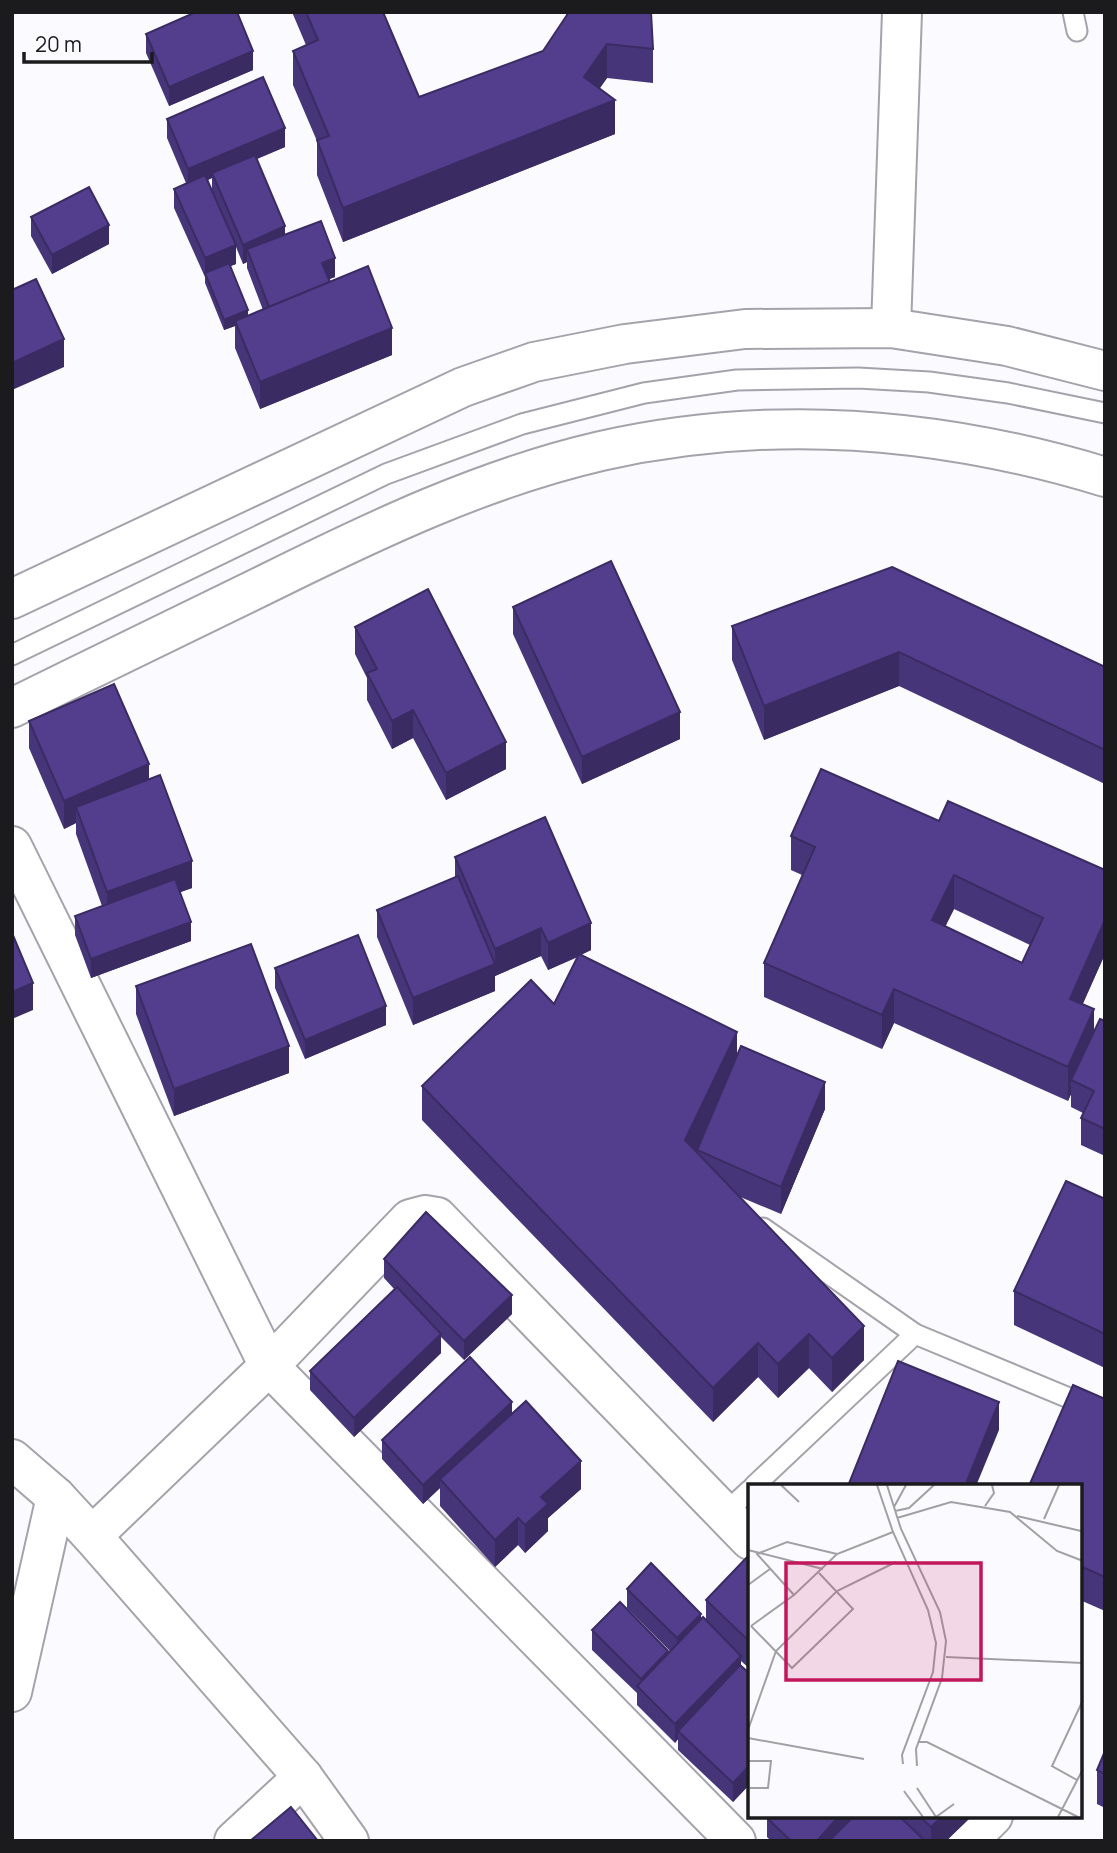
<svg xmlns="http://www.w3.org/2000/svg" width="1117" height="1853" viewBox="0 0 1117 1853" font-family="Manrope,sans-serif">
<rect width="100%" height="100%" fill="#fbfafe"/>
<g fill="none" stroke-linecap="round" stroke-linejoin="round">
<g stroke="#a4a3ac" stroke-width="23">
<g id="lane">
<path d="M1073,12L1077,31"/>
<path d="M12,655L386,474L522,424L644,393L737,380L858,378L929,382L1008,393L1105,413"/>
<path d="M763,1228L915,1334L1105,1413"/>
<path d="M754,1486L915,1334"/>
<path d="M724,1514L750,1490"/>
</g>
</g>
<g stroke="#a4a3ac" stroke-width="42">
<g id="street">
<path d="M891,328L902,12"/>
<path d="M12,846L269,1366L736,1841"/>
<path d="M12,1459L56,1497L92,1536L303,1777L349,1841"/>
<path d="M92,1536L269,1366L410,1219L425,1215L437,1217L750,1540"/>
<path d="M12,1692L56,1497"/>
<path d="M234,1841L303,1777"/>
<path d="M968,1841L993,1816"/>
</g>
</g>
<g stroke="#a4a3ac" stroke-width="42">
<g id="primary">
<path d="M12,599L463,387L534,362L625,344L745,329L891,328L1007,346L1105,371"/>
<path d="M12,708C97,666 182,625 268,583C375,530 484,478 601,451C770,413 941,427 1105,477"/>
</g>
</g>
<use href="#lane" stroke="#fff" stroke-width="19"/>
<use href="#street" stroke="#fff" stroke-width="38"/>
<use href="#primary" stroke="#fff" stroke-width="38"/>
</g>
<g fill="#473579" fill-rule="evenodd">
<path d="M292,12H383L419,97L543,51L567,15L653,49V83L607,78L599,89L615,134L343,242L317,175V141L293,85V51L306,45Z"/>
<path d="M146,34L253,70L169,106L146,53Z"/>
<path d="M167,119L285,147L257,159L285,235L335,277L329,279L330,282L392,355L260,409L235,348V326L224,330L205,283V277L174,208V189L186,183L167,138ZM212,178V191L208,180ZM236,247L243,264L247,262V268L263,310L248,316L230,266L236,264Z"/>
<path d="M31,217L109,244L52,274L31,236Z"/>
<path d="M513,607L680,739L582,784L513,634Z"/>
<path d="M732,626L1105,667V784L899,686L764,740L732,660Z"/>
<path d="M355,627L506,769L446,800L413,738L392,749L367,700V678L355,654Z"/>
<path d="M29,721L149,780L192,888L180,892L191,941L91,978L75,935V916L102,906L76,834V823L64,829L29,748Z"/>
<path d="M939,821L1105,870V954L1082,1005L1094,1032L1105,1021V1156L1081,1145V1118L1083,1113L1071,1107V1094L1068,1101L894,1023L882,1049L764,997V963L802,875L791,870V836ZM954,909L1030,945L1022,963L945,926Z"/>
<path d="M455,857L591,950L581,955L737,1056L825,1109L781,1214L738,1196L864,1360L832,1392L809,1368L778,1398L758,1377L713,1422L422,1120V1086L554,1004L578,957L548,970L541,956L495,976V991L413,1025L377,937V910L455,877Z"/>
<path d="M275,968L386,1025L305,1059L275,988Z"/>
<path d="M136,986L289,1073L174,1116L136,1014Z"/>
<path d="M1105,1199V1368L1014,1325V1291Z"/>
<path d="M384,1259L512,1314L464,1360L441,1337V1353L354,1437L310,1390V1371L395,1290L384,1278Z"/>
<path d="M1105,1399V1611L1080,1600V1486Z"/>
<path d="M512,1414L581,1489L548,1518V1531L525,1553L518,1545L495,1567L440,1506V1488L423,1504L382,1459V1440Z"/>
<path d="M750,1554V1669L741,1661V1666L750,1674V1784L733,1802L678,1750V1739L675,1743L637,1705V1693L592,1650V1630L668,1653L670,1651L627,1608V1589L701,1620H706V1600Z"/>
<path d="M1105,1751V1808L1097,1804V1770Z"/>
<path d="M768,1816H972L946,1841H771L767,1837V1818Z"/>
</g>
<g fill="#3a2b63">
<path d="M607,44V78L584,111V77Z"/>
<path d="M253,51V70L169,106V87Z"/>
<path d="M615,100V134L343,242V208Z"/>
<path d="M285,128V147L214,177L212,173V178L188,188V169Z"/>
<path d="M109,225V244L52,274V255Z"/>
<path d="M285,226V245L247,249V262L243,264V245Z"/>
<path d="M236,245V264L206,276L205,273V258Z"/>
<path d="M335,258V277L322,282V263Z"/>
<path d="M248,310V320L235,321V326L224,330V320Z"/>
<path d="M392,328V355L260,409V382Z"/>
<path d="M64,339V367L12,390V363Z"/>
<path d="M899,652V686L764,740V706Z"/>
<path d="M413,710V738L392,749V721Z"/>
<path d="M680,712V739L582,784V757Z"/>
<path d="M506,742V769L446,800V773Z"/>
<path d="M149,764V792L76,807V823L64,829V801Z"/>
<path d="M192,861V888L107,919V892Z"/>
<path d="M954,875V909L932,954V920Z"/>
<path d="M1105,920V954L1070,1033V999Z"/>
<path d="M191,922V941L91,978V959Z"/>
<path d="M591,923V950L548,970V943Z"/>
<path d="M541,928V956L495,976V991L413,1025V998L495,964V949Z"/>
<path d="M33,983V1010L12,1019V992Z"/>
<path d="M894,989V1023L882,1049V1015Z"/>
<path d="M386,1006V1025L305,1059V1040Z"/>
<path d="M1094,1009V1044L1071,1080V1094L1068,1101V1067Z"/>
<path d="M737,1032V1066L685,1174V1140Z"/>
<path d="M289,1046V1073L174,1116V1089Z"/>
<path d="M825,1082V1109L781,1214V1187Z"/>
<path d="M512,1295V1314L464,1360V1341Z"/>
<path d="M864,1326V1360L832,1392V1358Z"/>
<path d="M441,1334V1353L354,1437V1418Z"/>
<path d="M809,1334V1368L778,1398V1364Z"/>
<path d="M758,1343V1377L713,1422V1388Z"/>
<path d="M512,1402V1421L440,1479V1488L423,1504V1485Z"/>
<path d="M999,1402V1430L976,1486H965Z"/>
<path d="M581,1461V1489L548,1518V1531L525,1553V1525L541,1497Z"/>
<path d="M518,1518V1545L495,1567V1540Z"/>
<path d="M701,1614V1633L677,1657V1638Z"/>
<path d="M668,1651V1670L641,1690V1679Z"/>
<path d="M741,1656V1675L678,1731V1739L675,1743V1724Z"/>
<path d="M750,1765V1784L733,1802V1783Z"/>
<path d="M839,1816H857L834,1841H817Z"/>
<path d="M943,1816H972L946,1841H931V1827Z"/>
</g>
<g fill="#533e8d" stroke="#3a2b63" stroke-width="2" fill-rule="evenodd">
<path d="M196,12H237L253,51L169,87L146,34Z"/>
<path d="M306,12H383L419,97L543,51L567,15V12H651L653,49L607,44L584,77L615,100L343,208L317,140L329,136L293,51L318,40Z"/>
<path d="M263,77L285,128L188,169L167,119Z"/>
<path d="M255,155L285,226L243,245L212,173Z"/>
<path d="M205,175L236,245L205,258L174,189Z"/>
<path d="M89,187L109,225L52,255L31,217Z"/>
<path d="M321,221L335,258L322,263L330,282L269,307L247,249Z"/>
<path d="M229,263L248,310L224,320L205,273Z"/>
<path d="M368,266L392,328L260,382L235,321Z"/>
<path d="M36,279L64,339L12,363V290Z"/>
<path d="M611,561L680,712L582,757L513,607Z"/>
<path d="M892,567L1105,667V750L899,652L764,706L732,626Z"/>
<path d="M428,589L506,742L446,773L413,710L392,721L367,673L377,669L355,627Z"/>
<path d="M114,684L149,764L64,801L29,721Z"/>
<path d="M821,769L939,821L948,801L1105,870V920L1070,999L1094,1009L1068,1067L894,989L882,1015L764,963L815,847L791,836ZM954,875L1043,918L1022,963L932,920Z"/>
<path d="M160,775L192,861L107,892L76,807Z"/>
<path d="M545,817L591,923L548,943L541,928L495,949L455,857Z"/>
<path d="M458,876L495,964L413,998L377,910Z"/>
<path d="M175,879L191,922L91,959L75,916Z"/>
<path d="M12,933L33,983L12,992Z"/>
<path d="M358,935L386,1006L305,1040L275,968Z"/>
<path d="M251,944L289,1046L174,1089L136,986Z"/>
<path d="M579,954L737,1032L685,1140L864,1326L832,1358L809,1334L778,1364L758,1343L713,1388L422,1086L531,980L554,1004Z"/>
<path d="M1100,1019L1105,1021V1129L1081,1118L1094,1091L1071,1080Z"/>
<path d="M741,1046L825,1082L781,1187L697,1150Z"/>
<path d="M1066,1181L1105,1199V1334L1014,1291Z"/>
<path d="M426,1212L512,1295L464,1341L384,1259Z"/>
<path d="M397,1287L441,1334L354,1418L310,1371Z"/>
<path d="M470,1357L512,1402L423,1485L382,1440Z"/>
<path d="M898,1361L999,1402L965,1486H848Z"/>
<path d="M1073,1385L1105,1399V1577L1080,1566V1486H1029Z"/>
<path d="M526,1401L581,1461L541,1497L548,1504L525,1525L518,1518L495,1540L440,1479Z"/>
<path d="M750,1554V1642L706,1600Z"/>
<path d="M651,1563L701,1614L677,1638L627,1589Z"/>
<path d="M620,1602L668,1651L641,1679L592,1630Z"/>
<path d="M703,1617L741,1656L675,1724L637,1686Z"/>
<path d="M740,1665L750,1674V1765L733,1783L678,1731Z"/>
<path d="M1105,1751V1774L1097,1770Z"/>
<path d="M291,1807L318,1841H250Z"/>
<path d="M768,1816H839L817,1841H791L767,1818Z"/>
<path d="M854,1816H899L923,1839L922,1841H829Z"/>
<path d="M919,1816H943L931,1827Z"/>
</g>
<g transform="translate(748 1484)">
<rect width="334" height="334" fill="#fbfafe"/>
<path fill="none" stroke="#a1a1a4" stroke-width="2" d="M33,1L51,18M129,1L145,48L180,126L188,159L185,188L154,271L155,280M139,1L153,45L192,128L198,157L194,194L168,265L169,282M237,22L246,9L244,1M146,23L158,1M147,27L161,24L186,1M269,32L333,47M149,34L203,18L262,28L309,67L335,77M296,35L311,1M0,66L75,85M0,101L22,85M46,111L9,70L39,58L89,70M3,142L44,184L105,125L71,89M3,142L46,111L89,70L145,48M198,173L335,179M0,246L28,167L89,107L148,78M0,254L116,275M170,258H179L330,333M0,277H23L20,304H2M329,296L304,282L335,216M169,304L188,333M156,307L175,333M188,333L206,320M310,333L335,285"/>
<path fill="#c2185b" fill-opacity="0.15" stroke="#c2185b" stroke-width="3.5" d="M38,79H233V196H38Z"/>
<rect width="334" height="334" fill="none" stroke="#1b1b1e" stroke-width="3.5"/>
</g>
<rect width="1117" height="1853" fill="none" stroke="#1b1b1e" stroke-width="28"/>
<path d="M24 52v10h128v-10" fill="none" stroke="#1b1b1e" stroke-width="3.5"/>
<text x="35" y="52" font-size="21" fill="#1b1b1e" stroke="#fbfafe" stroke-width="5" paint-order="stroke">20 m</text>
</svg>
